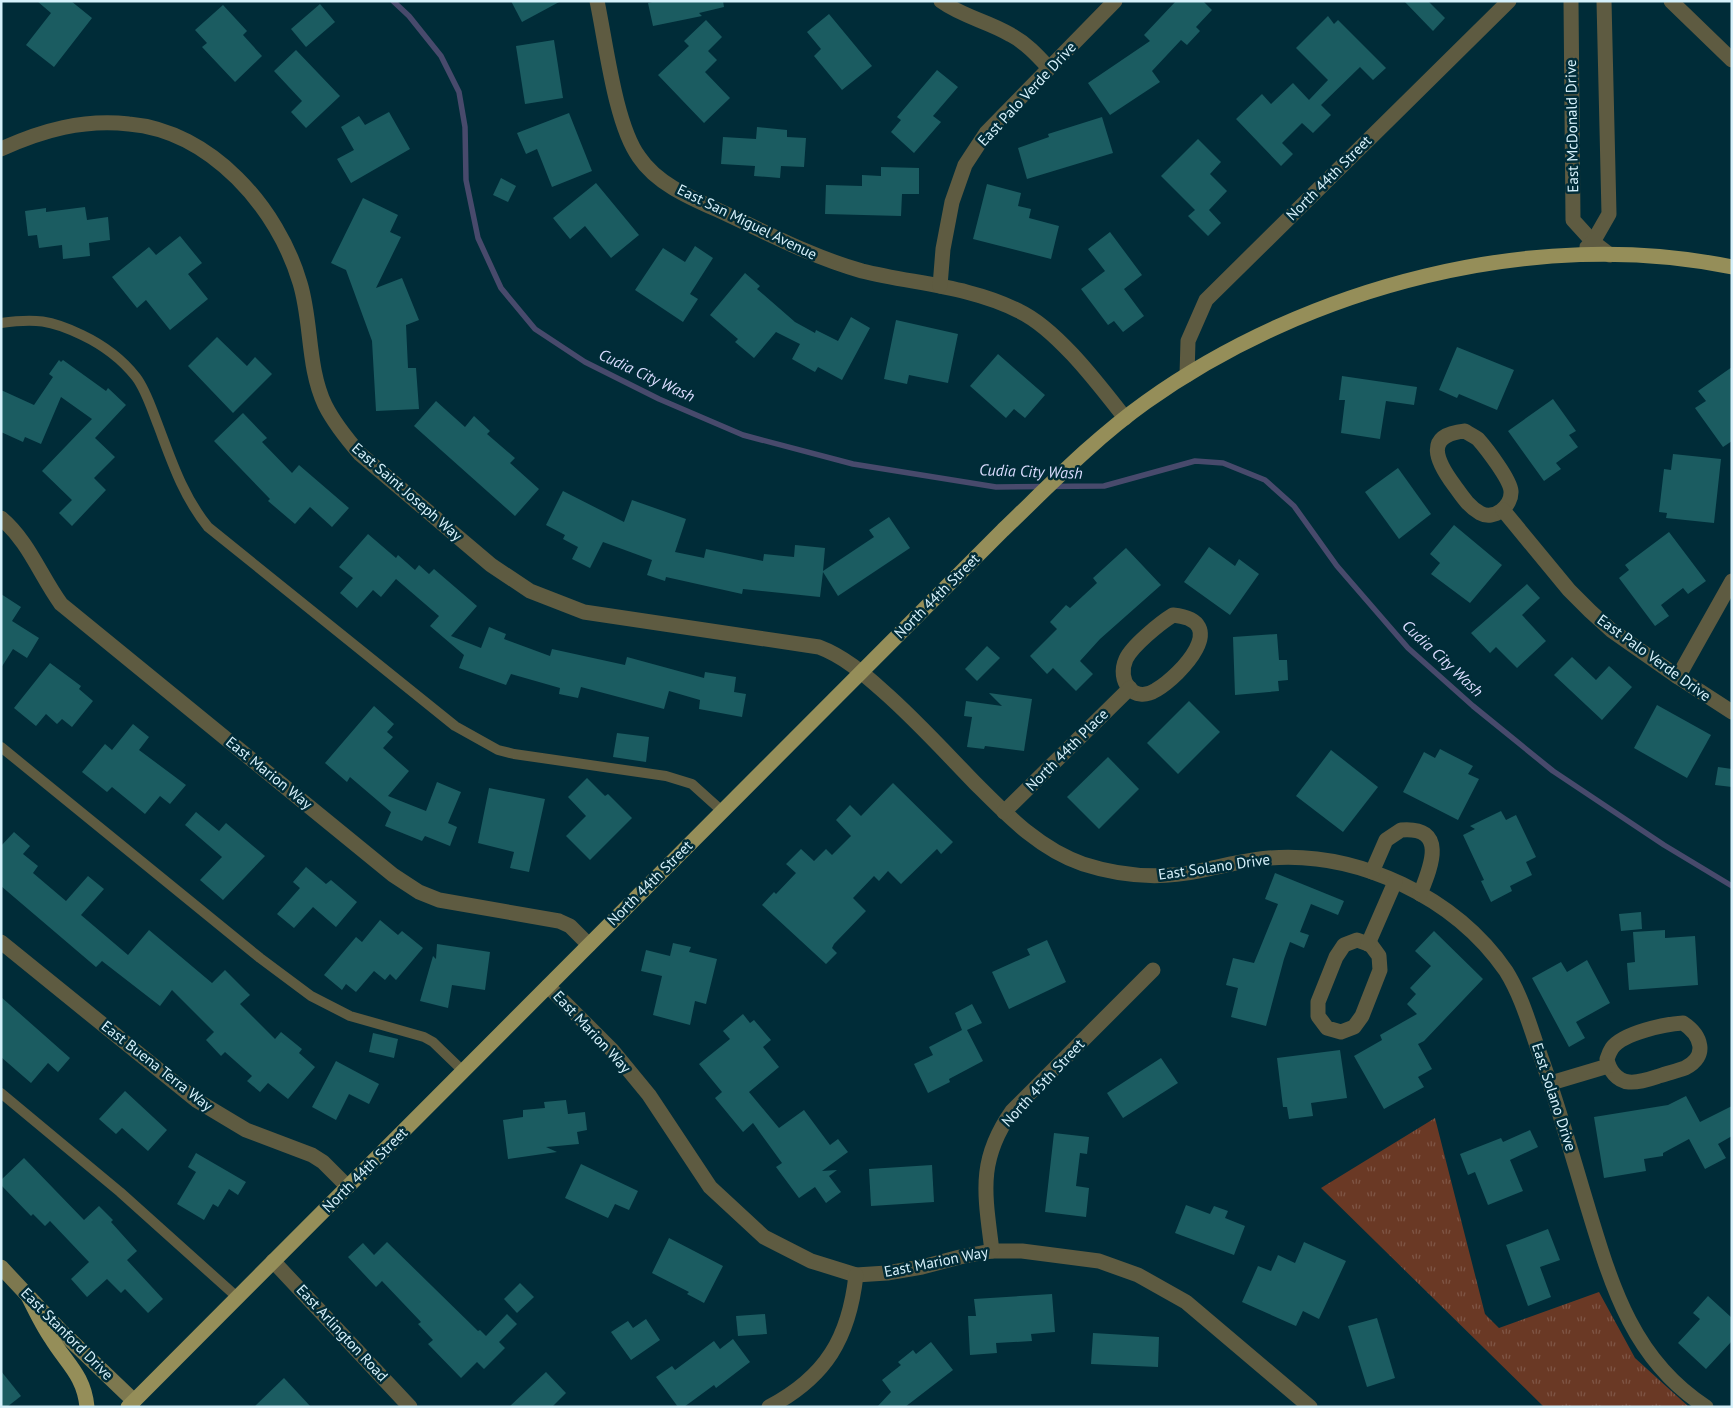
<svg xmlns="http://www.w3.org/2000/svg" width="1733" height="1408" viewBox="0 0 1733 1408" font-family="'PT Sans',sans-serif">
<defs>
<pattern id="grass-tufts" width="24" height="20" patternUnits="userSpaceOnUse" patternTransform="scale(1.25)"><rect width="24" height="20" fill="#6a3925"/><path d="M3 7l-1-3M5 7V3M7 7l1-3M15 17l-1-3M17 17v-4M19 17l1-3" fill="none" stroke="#7f5646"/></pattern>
</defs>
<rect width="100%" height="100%" fill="#002c38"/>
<path fill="url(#grass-tufts)" d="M1435,1118L1485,1314L1499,1328L1599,1292L1635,1358L1689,1407H1544L1321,1188Z"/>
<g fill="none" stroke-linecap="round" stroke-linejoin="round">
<path stroke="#484a6c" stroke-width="5.5" d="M393,1L409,16L441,56L459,92L465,127L466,180L478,238L501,288L535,329L585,362L659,399L743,435L853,464L996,487L1104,486L1195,461L1223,463L1265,480L1294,506L1337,566L1408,648L1473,706L1553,771L1664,845L1732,886"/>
</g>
<g fill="#1b5c61">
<path d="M37,1H71L92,18L54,67L26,45L51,13Z"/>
<path d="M511,1H561L522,22Z"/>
<path d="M656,1H723L724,7L699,13L702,16L653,26L648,3Z"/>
<path d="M1176,1H1203L1212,10L1196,27L1200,31L1187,45L1181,40L1152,71L1160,82L1110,115L1088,83L1150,41L1144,35Z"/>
<path d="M1404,1H1428L1445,18L1433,31Z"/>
<path d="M320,4L335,22L306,47L291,29Z"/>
<path d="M223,5L247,31L243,35L262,56L235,82L202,47L207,43L195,30Z"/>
<path d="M829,14L872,66L842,90L814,56L821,49L807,32Z"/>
<path d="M1328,16L1334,24L1338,20L1386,68L1373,80L1360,67L1321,105L1331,115L1313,133L1302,123L1282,143L1293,154L1281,166L1236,119L1262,94L1271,104L1293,83L1309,100L1328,80L1296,48Z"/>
<path d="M706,20L722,37L708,51L717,60L705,72L730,98L704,123L658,75L689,46L684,41Z"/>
<path d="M554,40L563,98L525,104L516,46Z"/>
<path d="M296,50L340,96L306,128L291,112L302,101L274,71Z"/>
<path d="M937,70L958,87L933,116L941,122L914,153L891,132L901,120L897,117Z"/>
<path d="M389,112L410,149L351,183L337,159L354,150L341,127L359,116L365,125Z"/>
<path d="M569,113L592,171L552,187L537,149L526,154L517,133Z"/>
<path d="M1102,117L1113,153L1027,179L1018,148L1049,137L1048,134Z"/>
<path d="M757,127L787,130V137L806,138L804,167L781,166L780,178L754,176L755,166L721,164L723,137L756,139Z"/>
<path d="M1198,139L1221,162L1210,174L1227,191L1209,210L1221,223L1208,236L1188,216L1195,210L1161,176Z"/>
<path d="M881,167L919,168V194H902L901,216L825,214L826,185L862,186V175L881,176Z"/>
<path d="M501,178L516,186L508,202L493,195Z"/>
<path d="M596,183L639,235L611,258L585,226L570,239L553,218Z"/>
<path d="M987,184L1021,193L1018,206L1031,209L1029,218L1059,226L1051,259L973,239Z"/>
<path d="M363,198L398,215L390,232L401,237L376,288L402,278L419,320L406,325L408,368H416L419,409L376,411L372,341L346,270L331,263Z"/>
<path d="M85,207L87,220L108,217L110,240L89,243L90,256L63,259L62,245L39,248L37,235L28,236L25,211L46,208V212Z"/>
<path d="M1110,232L1142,275L1124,289L1144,316L1123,332L1114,321L1108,325L1081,289L1105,271L1088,249Z"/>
<path d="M180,236L202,263L188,274L208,299L170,330L146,300L137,308L112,277L149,247L156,255Z"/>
<path d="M695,246L713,258L690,294L698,299L683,322L635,290L663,248L685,262Z"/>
<path d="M745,273L760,286L757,289L795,322L815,333L816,330L838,341L851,317L870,328L842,380L818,367L815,372L792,359L800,344L776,332L754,358L735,342L738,339L710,315Z"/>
<path d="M896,320L958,334L948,383L909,375L907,384L884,379Z"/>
<path d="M217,337L247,366L255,357L272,374L233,413L188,366Z"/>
<path d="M1457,347L1514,370L1497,410L1459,394L1457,398L1439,390Z"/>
<path d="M998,354L1045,395L1025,418L1014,409L1006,418L970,386Z"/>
<path d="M59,360L61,362L63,360L106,391L108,388L126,405L95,438L115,457L94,478L106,490L72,526L59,513L72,500L42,471L92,419L61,397L41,444L25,437L23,442L1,432V390L34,405L53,377L49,374Z"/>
<path d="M1732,367V441L1723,447L1695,408L1706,401L1698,391Z"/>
<path d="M1342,376L1417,387L1414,405L1386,401L1380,439L1341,433L1345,400H1339Z"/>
<path d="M1553,399L1576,431L1569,435L1578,447L1556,463L1561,469L1544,481L1508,431Z"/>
<path d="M436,401L465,427L474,416L490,431L487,434L515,458L510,463L539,489L515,516L414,426Z"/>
<path d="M243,413L267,438L262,442L292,473L299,465L349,508L332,527L310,507L295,524L268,501L270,499L214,441Z"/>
<path d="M1673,454L1721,459L1714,523L1666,518L1667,513L1659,512L1664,469L1671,470Z"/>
<path d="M1398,468L1431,514L1399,539L1365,492Z"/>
<path d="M563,491L624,522L632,500L686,519L675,552L704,558L706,549L763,561L764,554L794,557L795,545L825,548L823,571L874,537L869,530L889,517L910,548L838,596L823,572L820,597L743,589L742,594L666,577L665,581L647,575L652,560L603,542L590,568L572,559L578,547L563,539L565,535L546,525Z"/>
<path d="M1454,525L1502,565L1470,603L1431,574L1440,563L1430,554Z"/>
<path d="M1669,532L1706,581L1688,594L1683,588L1661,605L1669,616L1655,626L1619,578L1629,570L1625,565Z"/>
<path d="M368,534L396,558L398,555L415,570L419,565L429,574L434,569L477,606L451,636L481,648L489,627L506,634L504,639L550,656L552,649L625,665L627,657L704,678L705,672L736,677L734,692L746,694L742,717L699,709L700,700L669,691L664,709L581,687L578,698L559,694L560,688L511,674L506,685L459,668L464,655L430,626L439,616L396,579L381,597L373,590L357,608L340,593L353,578L339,567Z"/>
<path d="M1209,547L1235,566L1239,559L1259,574L1230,615L1184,582Z"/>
<path d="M1126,548L1161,585L1100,639L1080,661L1093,674L1076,691L1053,668L1047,674L1030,656L1057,629L1050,622L1066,605L1070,608L1097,583L1093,578Z"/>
<path d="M1527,584L1540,598L1522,615L1546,641L1517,668L1496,647L1490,653L1471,633Z"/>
<path d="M1,594L21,607L12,621L39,638L27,658L13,649L1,668Z"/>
<path d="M1277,634L1279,660H1287L1288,680L1278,681L1279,691L1235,695L1233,637Z"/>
<path d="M987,646L1000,658L977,681L965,669Z"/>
<path d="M1572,657L1596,680L1609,666L1632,687L1602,720L1554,675Z"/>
<path d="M50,663L81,686L79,689L93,701L72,727L62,719L57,724L46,714L36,726L14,708Z"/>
<path d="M989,693L1032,699L1024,751L985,746L984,749L967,747L972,717L964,716L966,701L1002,706Z"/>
<path d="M1189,701L1220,732L1178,774L1147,743Z"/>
<path d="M1657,705L1711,735L1687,778L1634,748Z"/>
<path d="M374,706L394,724L387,732L393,737L383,748L409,771L388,796L426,811L437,782L461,792L448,823L457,827L450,846L425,836L422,841L385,826L391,812L350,777L347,782L325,763Z"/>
<path d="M133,724L149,737L139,750L186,785L170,804L160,796L145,814L112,787L107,792L82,772L105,744L112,750Z"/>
<path d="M617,733L649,737L646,762L613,757Z"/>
<path d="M1440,749L1473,766L1468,774L1479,779L1458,820L1403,792L1424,752L1435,758Z"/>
<path d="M1331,750L1378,787L1343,832L1296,796Z"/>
<path d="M1108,757L1139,789L1099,829L1067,797Z"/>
<path d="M1718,767L1732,769V787L1715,785Z"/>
<path d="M587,778L605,796L608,794L632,818L590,860L566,836L586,816L568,797Z"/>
<path d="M893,783L953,842L941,854L937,849L901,884L888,871L879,881L874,876L853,898L866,911L834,944L832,948L837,953L826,964L762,905L774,892L776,894L796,873L786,864L801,849L814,861L826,849L832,855L851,836L836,820L850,805L861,816Z"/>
<path d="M489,788L545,799L529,872L510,868L514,852L478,843Z"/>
<path d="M1501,811L1506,820L1516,815L1536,857L1526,862L1532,875L1510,886L1512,891L1491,902L1481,881L1484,880L1463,835L1475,829L1470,826Z"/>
<path d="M196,812L219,831L226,823L265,856L223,900L200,880L222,857L185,825Z"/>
<path d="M14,832L30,846L23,854L38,866L33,873L66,901L88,876L104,889L81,915L128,955L149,930L212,983L225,970L250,995L240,1004L275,1039L281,1032L302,1049L299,1053L315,1067L288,1099L268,1083L260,1092L247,1081L252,1076L225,1052L221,1056L206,1040L214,1032L172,990L160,1006L102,961L96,967L1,886V846Z"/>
<path d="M306,867L326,884L331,880L357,902L336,927L313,907L294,928L277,914L300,888L293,882Z"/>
<path d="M1275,873L1344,901L1338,915L1311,904L1300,932L1309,935L1304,948L1290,942L1284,959L1266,1026L1231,1017L1238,988L1226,985L1233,958L1254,963L1278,904L1265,899Z"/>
<path d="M1641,912L1642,929L1621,931L1619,914Z"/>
<path d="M380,920L398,935L402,931L423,948L396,980L390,974L385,980L374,971L356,992L346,984L342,990L324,975L356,937L362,942Z"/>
<path d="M1665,930V938L1695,936L1698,985L1629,990L1627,963L1635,962L1633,932Z"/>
<path d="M1434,931L1483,979L1424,1041L1418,1044L1432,1069L1418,1077L1424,1087L1384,1109L1354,1056L1382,1040L1380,1035L1417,1014L1407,1004L1416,994L1410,988L1431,966L1415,951Z"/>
<path d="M1047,940L1066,982L1009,1009L992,972L1030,955L1027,949Z"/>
<path d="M673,943L691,947L689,952L717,959L706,1004L695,1001L690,1025L653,1015L662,976L641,971L646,950L670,956Z"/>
<path d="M437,944L490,952L485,990L452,985L448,1008L420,1001L433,956L436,959Z"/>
<path d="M1587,960L1610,1003L1576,1022L1585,1038L1569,1047L1532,978L1561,962L1567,972Z"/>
<path d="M1,997L70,1058L58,1072L48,1063L31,1083L1,1057Z"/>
<path d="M972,1004L982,1023L967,1030L983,1061L949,1079L950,1082L928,1093L914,1064L933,1055L929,1047L962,1030L955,1013Z"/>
<path d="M743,1014L750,1023L754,1020L771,1040L763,1047L779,1067L749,1092L779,1128L804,1110L830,1145L838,1139L848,1152L822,1171L837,1170L829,1176L841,1192L826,1203L815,1187L799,1198L776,1167L782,1163L753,1123L743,1132L715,1098L722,1092L699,1064L730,1039L723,1031Z"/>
<path d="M373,1033L398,1039L394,1058L369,1052Z"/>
<path d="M1340,1050L1347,1098L1311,1103L1313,1116L1289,1119L1287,1107H1283L1277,1058Z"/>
<path d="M1161,1058L1178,1083L1123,1118L1107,1093Z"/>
<path d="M336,1061L379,1084L369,1104L349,1094L336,1120L312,1107Z"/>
<path d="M125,1091L167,1130L148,1151L122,1128L116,1134L99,1119Z"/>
<path d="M1686,1096L1700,1122L1732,1106V1136L1718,1144L1726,1158L1705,1169L1689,1139L1663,1153V1156L1644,1159L1646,1171L1604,1178L1594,1117L1668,1105Z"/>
<path d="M566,1100L568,1114L585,1112L587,1130L577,1132L579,1144L546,1147L557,1152L508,1159L503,1120L523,1117V1110L545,1108L544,1102Z"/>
<path d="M1530,1130L1538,1147L1510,1160L1523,1191L1488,1205L1475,1172L1468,1175L1460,1154L1501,1138L1503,1142Z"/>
<path d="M1054,1133L1089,1137L1087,1154L1080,1153L1076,1186L1089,1188L1086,1217L1045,1212Z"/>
<path d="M196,1153L246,1182L238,1195L229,1189L218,1207L213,1204L204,1220L177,1204L196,1172L188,1167Z"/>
<path d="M24,1158L84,1220L99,1206L113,1220L111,1222L137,1251L127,1260L163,1299L148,1313L125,1289L121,1293L107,1279L87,1297L71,1279L89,1262L50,1221L45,1226L33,1214L31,1216L1,1185V1180Z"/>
<path d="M581,1164L638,1191L629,1210L615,1204L608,1218L565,1198Z"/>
<path d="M932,1165L934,1202L871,1206L869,1169Z"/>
<path d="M1186,1205L1210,1214L1214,1206L1228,1211L1225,1218L1245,1226L1234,1255L1175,1233Z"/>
<path d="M1548,1229L1560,1260L1540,1267L1551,1297L1528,1306L1506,1245Z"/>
<path d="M669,1238L723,1266L704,1303L687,1294L689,1292L652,1273Z"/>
<path d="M387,1242L478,1331L480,1330L486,1336L507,1314L517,1324L499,1342L505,1348L484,1369L477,1362L461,1378L428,1344L433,1340L418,1324L421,1322L382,1281L376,1287L348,1257L363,1243L374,1255Z"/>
<path d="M1304,1242L1346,1261L1319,1319L1303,1311L1296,1326L1242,1302L1258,1266L1271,1271L1278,1255L1295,1263Z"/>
<path d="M520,1283L534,1297L517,1313L504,1299Z"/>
<path d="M1052,1294L1055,1332L1031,1334L1032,1341L996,1343L997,1353L970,1355L968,1316H976L974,1299Z"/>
<path d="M1708,1296L1732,1318V1341L1706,1369L1678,1343L1700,1319L1693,1313Z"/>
<path d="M765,1314L767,1334L738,1336L736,1316Z"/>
<path d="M1377,1318L1395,1378L1367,1387L1348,1326Z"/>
<path d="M646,1319L660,1340L631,1360L611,1332L628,1321L633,1328Z"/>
<path d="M1093,1333L1159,1337L1158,1367L1091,1364Z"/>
<path d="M733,1339L750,1362L716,1388L714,1385L684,1407H678L656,1377L672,1366L675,1370L714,1341L720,1349Z"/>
<path d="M931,1342L953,1370L905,1407H877L891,1392L882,1380L901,1365L898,1362L913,1350L916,1354Z"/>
<path d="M1,1371L21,1396L7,1407H1Z"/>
<path d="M546,1372L566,1393L552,1407H509Z"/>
<path d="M284,1378L311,1407H254Z"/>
</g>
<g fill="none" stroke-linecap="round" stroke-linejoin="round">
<g stroke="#5e5b41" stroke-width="10">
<path d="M1,323C35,318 51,320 82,335C103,345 121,358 136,377C146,390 152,410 158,425C172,462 183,496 208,527L455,726L498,750L514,754L666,776L692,784L722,811"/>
<path d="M1,747L260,958L311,996L350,1016L424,1037L433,1042L463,1071"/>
<path d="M1,1093L120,1192L237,1297"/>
</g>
<g stroke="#5e5b41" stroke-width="15">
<path d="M597,1C606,43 615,124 639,157C657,184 691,198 720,211C767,233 812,257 862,271C915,284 970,286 1019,311C1057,329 1099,385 1125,418"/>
<path d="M941,1C963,17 988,21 1011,35C1026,43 1037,55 1049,68"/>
<path d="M1571,1L1573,220L1593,242L1610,255"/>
<path d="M1671,1L1732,60"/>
<path d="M1,149C43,130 83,119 129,124C211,131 278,208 300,283C312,322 307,367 325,405C334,423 347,439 360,454L491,565L530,591L584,612L819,647C843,656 863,673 883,691C915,719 945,752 975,783C1007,815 1039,849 1083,864C1120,876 1161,879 1199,871C1222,866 1245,860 1269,858C1358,851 1455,897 1506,971C1521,995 1529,1023 1538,1049C1556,1098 1570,1148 1585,1198C1610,1280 1630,1358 1706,1407"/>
<path d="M1587,247L1593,242L1609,214L1604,1"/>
<path d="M940,286L943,249L952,202L965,165L986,133L1115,1"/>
<path d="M1187,375L1188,341L1206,300L1509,1"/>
<path d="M1465,431C1469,434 1474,436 1478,439C1486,448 1510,479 1511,491C1512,506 1494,521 1480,513C1468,506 1462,496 1454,485C1437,462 1423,435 1465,431Z"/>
<path d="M1503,510L1569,590L1590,611L1611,630L1678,677L1732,712"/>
<path d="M1,518C29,542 40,575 61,604L393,875L419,892L439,900L559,921L570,926L589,945"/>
<path d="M1173,615C1232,621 1181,675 1156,690C1134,704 1116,681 1126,659C1132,646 1160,623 1173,615Z"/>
<path d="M1678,677L1732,581"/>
<path d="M1004,812L1130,688"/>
<path d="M1372,872L1386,840L1401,830C1449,826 1430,869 1420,894"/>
<path d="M1357,940L1371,945L1379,956L1380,970L1362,1016L1354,1027L1341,1032L1327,1028L1318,1016V1002L1336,957L1344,945Z"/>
<path d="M1,942L196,1100L246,1130L312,1155L323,1162L348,1187"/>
<path d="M1368,944L1395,882"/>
<path d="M548,986L612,1050L649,1095L710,1187L764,1237L811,1261L856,1275L887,1273L922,1267L960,1257L992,1251H1022L1099,1261L1138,1275L1186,1302L1310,1407"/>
<path d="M1683,1023C1701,1035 1709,1056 1685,1068C1677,1071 1668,1073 1659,1076C1650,1079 1639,1083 1629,1082C1617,1081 1609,1070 1607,1059C1608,1056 1610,1051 1612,1048C1623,1033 1665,1024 1683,1023Z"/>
<path d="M1551,1083L1608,1066"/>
<path d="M992,1251C985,1194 977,1161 1012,1111L1153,970"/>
<path d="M273,1261L410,1407"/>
<path d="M769,1407C826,1377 849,1338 856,1275"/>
</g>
<path stroke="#7d784f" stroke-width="15" d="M1,1267L61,1331L134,1401"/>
<g stroke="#958e59" stroke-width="15">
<path d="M28,1296C35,1310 42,1325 51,1338C66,1363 84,1375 87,1407"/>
<path d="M128,1407L1003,530C1049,486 1094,439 1146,402C1307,287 1535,226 1732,267"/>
</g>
</g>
<g text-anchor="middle" stroke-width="5" stroke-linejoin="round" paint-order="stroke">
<g font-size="15" fill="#d6f1fb" stroke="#002c38">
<text transform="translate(1027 94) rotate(-47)" y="5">East Palo Verde Drive</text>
<text transform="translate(1572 126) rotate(-91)" y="5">East McDonald Drive</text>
<text transform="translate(1329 178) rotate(-45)" y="5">North 44th Street</text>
<text transform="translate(747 222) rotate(26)" y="5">East San Miguel Avenue</text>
<text transform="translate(407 492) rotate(41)" y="5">East Saint Joseph Way</text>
<text transform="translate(937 596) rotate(-45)" y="5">North 44th Street</text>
<text transform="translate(1654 658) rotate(36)" y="5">East Palo Verde Drive</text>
<text transform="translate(1067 750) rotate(-45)" y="5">North 44th Place</text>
<text transform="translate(269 773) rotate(39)" y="5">East Marion Way</text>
<text transform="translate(1214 867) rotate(-8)" y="5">East Solano Drive</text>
<text transform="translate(650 883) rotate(-45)" y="5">North 44th Street</text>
<text transform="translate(592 1032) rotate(47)" y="5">East Marion Way</text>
<text transform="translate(157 1066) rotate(38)" y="5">East Buena Terra Way</text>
<text transform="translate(1043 1083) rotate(-47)" y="5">North 45th Street</text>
<text transform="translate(1554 1097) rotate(72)" y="5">East Solano Drive</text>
<text transform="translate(365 1170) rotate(-45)" y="5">North 44th Street</text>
<text transform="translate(936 1262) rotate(-11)" y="5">East Marion Way</text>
<text transform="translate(342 1333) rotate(47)" y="5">East Arlington Road</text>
<text transform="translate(67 1334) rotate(45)" y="5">East Stanford Drive</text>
</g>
<g font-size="16" font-style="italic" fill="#d9dcfe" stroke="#002c38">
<text transform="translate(647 375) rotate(25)" y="6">Cudia City Wash</text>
<text transform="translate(1031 471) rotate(2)" y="6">Cudia City Wash</text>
<text transform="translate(1443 658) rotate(43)" y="6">Cudia City Wash</text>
</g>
</g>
<rect width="1733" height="1408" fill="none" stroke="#d6f1fb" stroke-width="5"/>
</svg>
